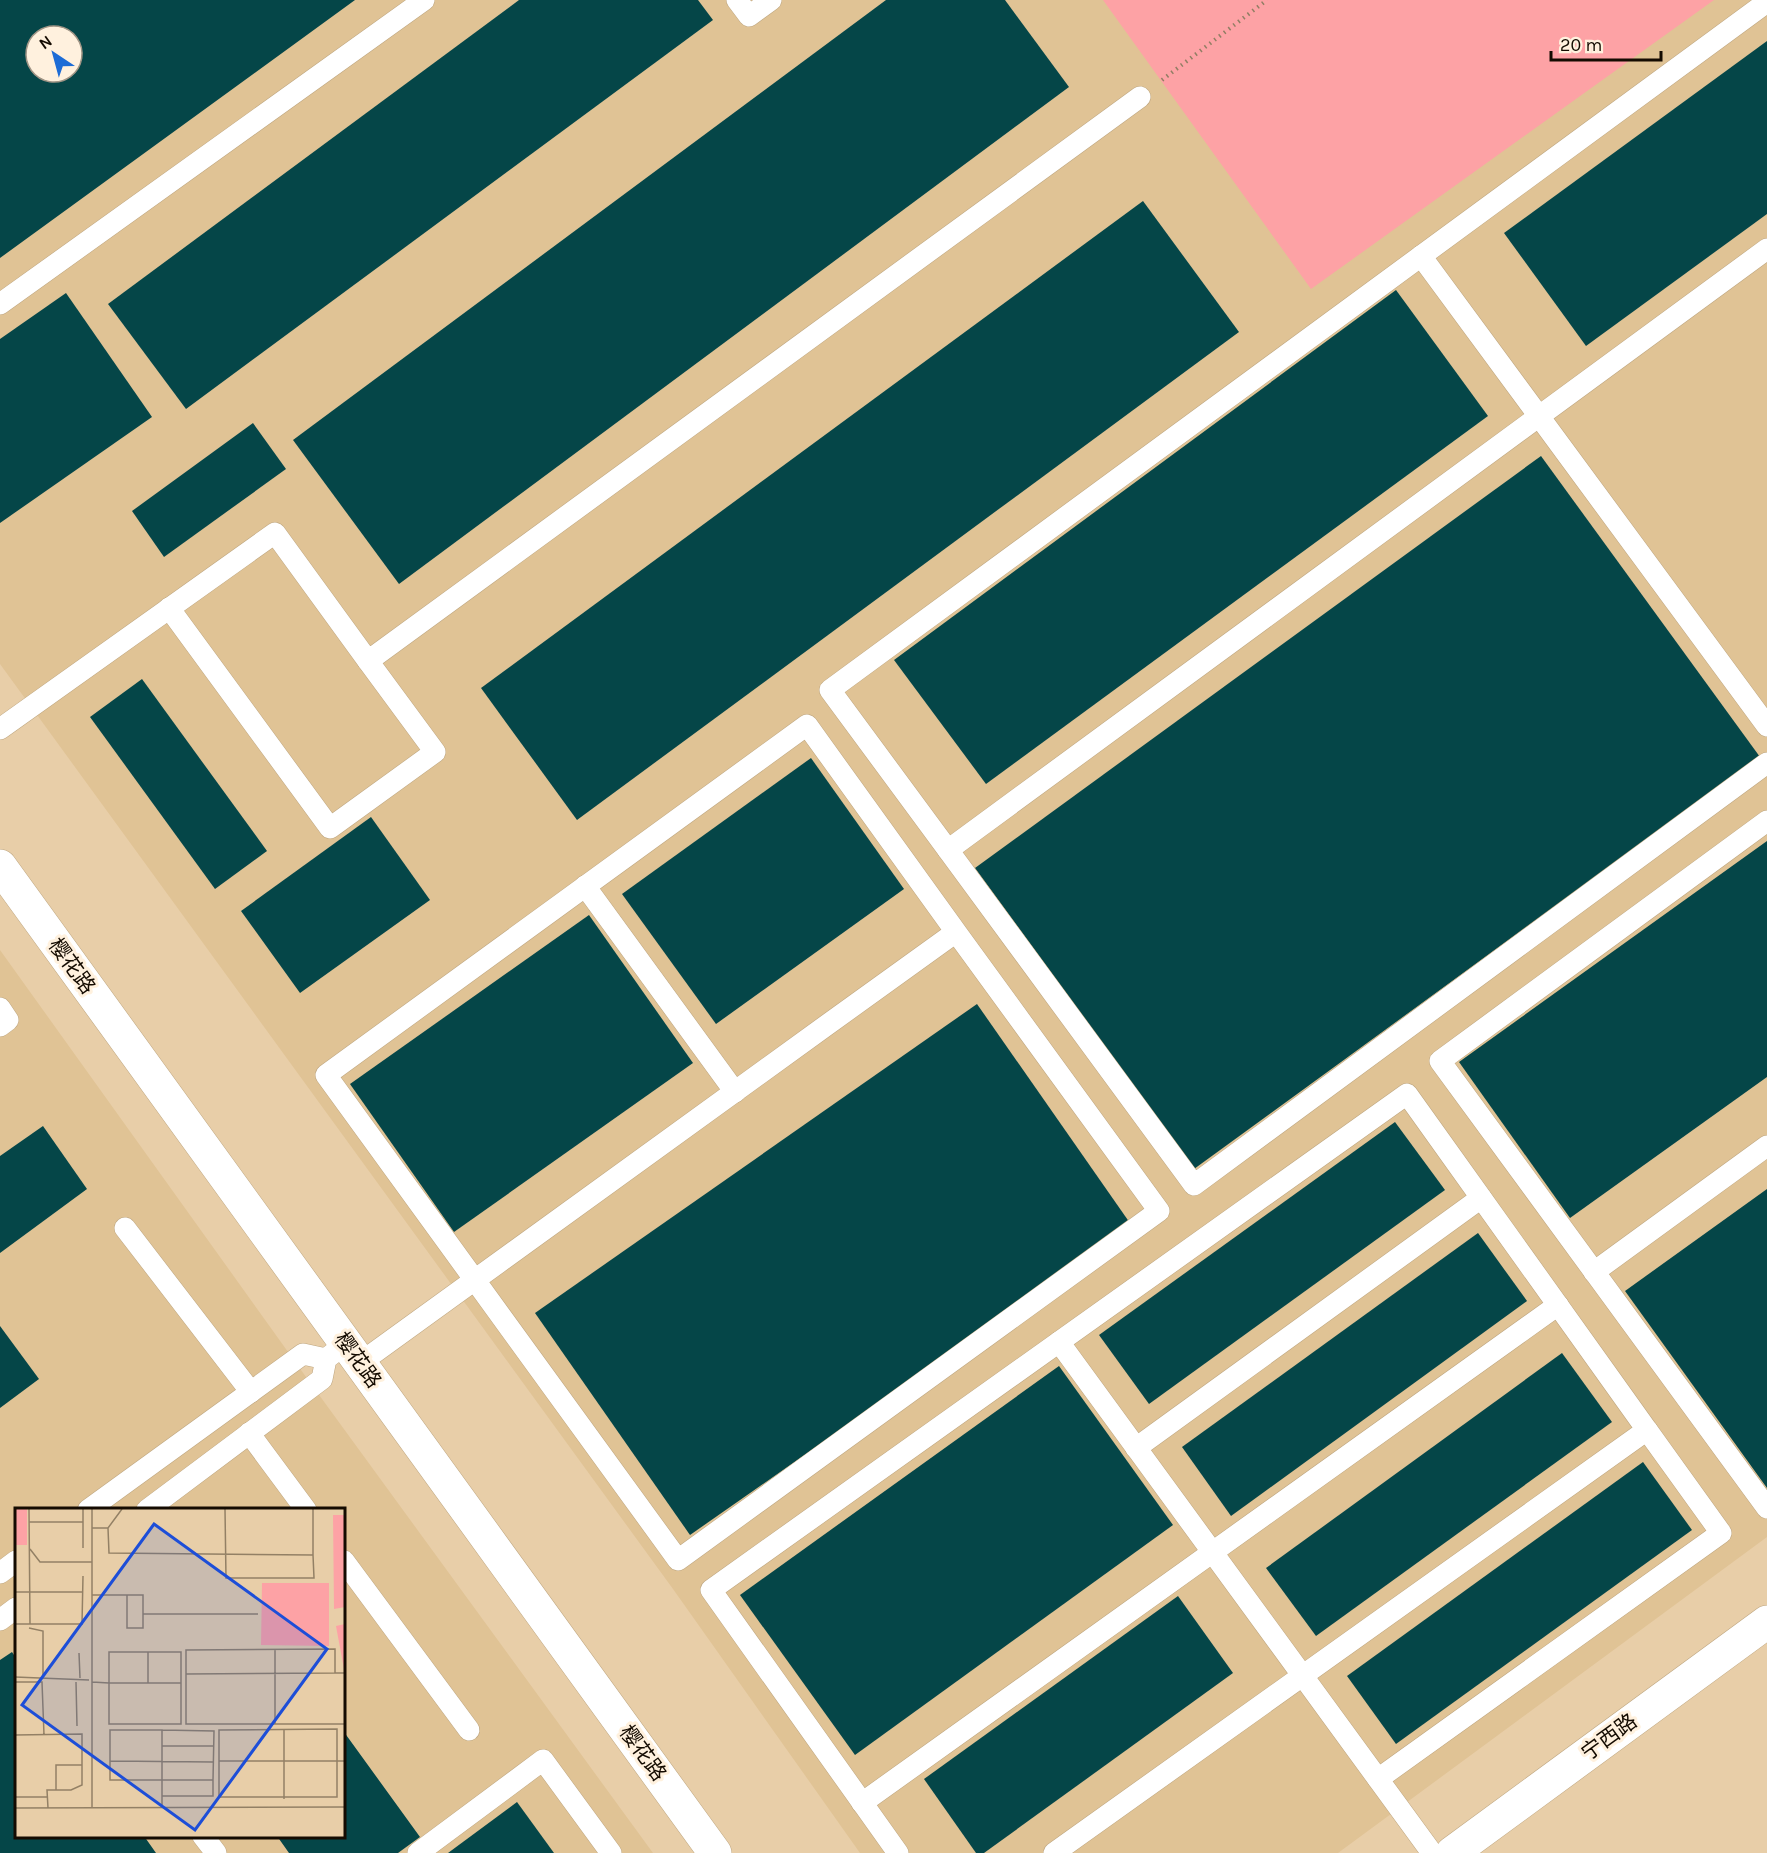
<svg xmlns="http://www.w3.org/2000/svg" width="1767" height="1853" viewBox="0 0 1767 1853" font-family="Karla,'Noto Sans SC',sans-serif">
<rect width="100%" height="100%" fill="#e8cea8"/>
<g fill="#e0c395" fill-rule="evenodd">
<path d="M0,0H1767V1537L1338,1853H860L673,1589L0,664ZM36,36H72V72H36Z"/>
<path d="M0,950L306,1377L653,1853H0ZM16,1510H344V1836H16Z"/>
</g>
<path fill="#fda2a5" d="M1103,0H1714L1311,289Z"/>
<g fill="#054648" fill-rule="evenodd">
<path d="M0,0H355L0,258ZM36,36H72V72H36Z"/>
<path d="M519,0H698L713,20L186,409L108,304Z"/>
<path d="M886,0H1005L1069,87L399,584L293,440Z"/>
<path d="M1767,41V214L1586,346L1504,233Z"/>
<path d="M1143,201L1239,332L577,820L481,688Z"/>
<path d="M1396,290L1488,416L986,784L894,660Z"/>
<path d="M66,293L152,417L0,523V339Z"/>
<path d="M253,423L286,469L164,557L132,511Z"/>
<path d="M1541,456L1760,757L1194,1169L975,868Z"/>
<path d="M142,679L267,851L215,889L90,717Z"/>
<path d="M811,758L904,889L716,1024L622,894Z"/>
<path d="M371,817L430,900L300,993L241,911Z"/>
<path d="M1767,841V1077L1570,1218L1459,1062Z"/>
<path d="M589,915L693,1063L454,1232L350,1084Z"/>
<path d="M977,1004L1132,1226L690,1535L535,1313Z"/>
<path d="M1395,1122L1445,1190L1149,1404L1099,1335Z"/>
<path d="M43,1126L87,1189L0,1253V1156Z"/>
<path d="M1767,1189V1488L1625,1291Z"/>
<path d="M1478,1233L1527,1301L1231,1516L1182,1447Z"/>
<path d="M0,1326L39,1379L0,1408Z"/>
<path d="M1562,1353L1612,1422L1316,1636L1266,1568Z"/>
<path d="M1059,1366L1173,1525L855,1755L740,1595Z"/>
<path d="M1643,1462L1692,1530L1396,1744L1347,1676Z"/>
<path d="M1178,1596L1233,1673L984,1853H976L924,1779Z"/>
<path d="M12,1652L16,1658V1836H144L156,1853H0V1660Z"/>
<path d="M344,1732L420,1837L398,1853H289L277,1836H344Z"/>
<path d="M517,1802L554,1853H448Z"/>
</g>
<g fill="none" stroke-linecap="round" stroke-linejoin="round">
<g stroke="#bfa781" stroke-width="22">
<g id="lane">
<path d="M737,0L749,16L771,0"/>
<path d="M1767,2L830,690L948,850L1767,249"/>
<path d="M1421,256L1767,726"/>
<path d="M0,304L424,0"/>
<path d="M169,608L330,828L435,752L368,661"/>
<path d="M0,729L275,533L368,661L1140,97"/>
<path d="M1767,821L1440,1061L1767,1508"/>
<path d="M948,850L1194,1185L1767,763"/>
<path d="M585,886L735,1092"/>
<path d="M0,1008L8,1020L0,1026"/>
<path d="M125,1228L251,1392"/>
<path d="M1594,1272L1767,1146"/>
<path d="M1059,1342L1432,1853"/>
<path d="M360,1363C559,1219 757,1075 956,932L807,725L326,1075L678,1560L1159,1211L956,932"/>
<path d="M249,1433L306,1510"/>
<path d="M1136,1448L1481,1198"/>
<path d="M88,1510L303,1354L326,1359"/>
<path d="M147,1510L322,1379L326,1359L336,1351"/>
<path d="M344,1561L469,1730"/>
<path d="M0,1573L16,1561"/>
<path d="M0,1620L16,1608"/>
<path d="M1378,1779L1721,1533L1647,1430"/>
<path d="M862,1803L1558,1305"/>
<path d="M203,1836L216,1853"/>
<path d="M418,1853L543,1760L611,1853"/>
<path d="M898,1853L711,1590L1407,1094L1647,1430L1054,1853"/>
</g>
</g>
<g stroke="#bfa781" stroke-width="34">
<g id="secondary">
<path d="M0,866L715,1853"/>
<path d="M1452,1853L1767,1622"/>
</g>
</g>
<path stroke="#927e64" stroke-width="4" stroke-dasharray="1.5 4.5" stroke-linecap="butt" d="M1162,80L1267,0"/>
<use href="#lane" stroke="#fff" stroke-width="21"/>
<use href="#secondary" stroke="#fff" stroke-width="33"/>
</g>
<g text-anchor="middle" stroke-width="6" stroke-linejoin="round" paint-order="stroke">
<g font-size="21" fill="#140b01" stroke="#fff1de">
<text transform="translate(72 966) rotate(54)" y="7">樱花路</text>
<text transform="translate(358 1360) rotate(54)" y="7">樱花路</text>
<text transform="translate(1609 1737) rotate(-36)" y="7">宁西路</text>
<text transform="translate(643 1753) rotate(54)" y="7">樱花路</text>
</g>
</g>
<g transform="translate(15 1508)">
<rect width="330" height="330" fill="#e8cea8"/>
<path d="M0,1H12V37H0ZM318,7H329L330,99L319,101ZM247,75H314V138L246,137ZM330,116V161H329L321,118Z" fill="#fda2a5"/>
<path fill="none" stroke="#938065" stroke-width="1.5" d="M68,1V40M210,1L211,70H299L298,47M14,14H68M77,20H93L107,1M93,20L94,45L298,47V1M15,41L25,54H77M0,84H67M77,87H128V106H243M112,87V120H128V106M0,116H15L14,1M15,116H67L68,68M14,120L28,123V169M133,144V175M64,145L65,170M320,165V141L171,142V166L320,165H330M171,166V216H260V142M0,169L74,172M0,174H27L29,227M61,174L62,218M77,174L94,175H166V144H94V216H166V175M260,216H330M269,221V291M322,221V289H204V222ZM147,222L199,223L198,272H95V222H147V300M0,227L67,226V277L56,282H32L33,300M147,238H199M95,253L198,254M204,253H330M41,282V257H67M147,288H198V272M0,289H33M0,300L330,299M77,300V1"/>
<path fill="#1d4ed8" fill-opacity="0.15" stroke="#1d4ed8" stroke-width="3" d="M139,16L312,141L180,322L7,197Z"/>
<rect width="330" height="330" fill="none" stroke="#140b01" stroke-width="3"/>
</g>
<g transform="translate(54 54) rotate(324)"><circle r="28" fill="#fff1de" stroke="#a19586" stroke-width="1.5"/>
<path d="M0-4.5L10 22L0 15L-10 22Z" fill="#1d6cd6"/>
<text y="-9" font-size="16" font-weight="bold" text-anchor="middle" fill="#140b01">N</text>
</g>
<path d="M1551 51v9h110v-9" fill="none" stroke="#140b01" stroke-width="3"/>
<text x="1560" y="51" font-size="18" fill="#140b01" stroke="#fff1de" stroke-width="4.5" paint-order="stroke">20 m</text>
</svg>
